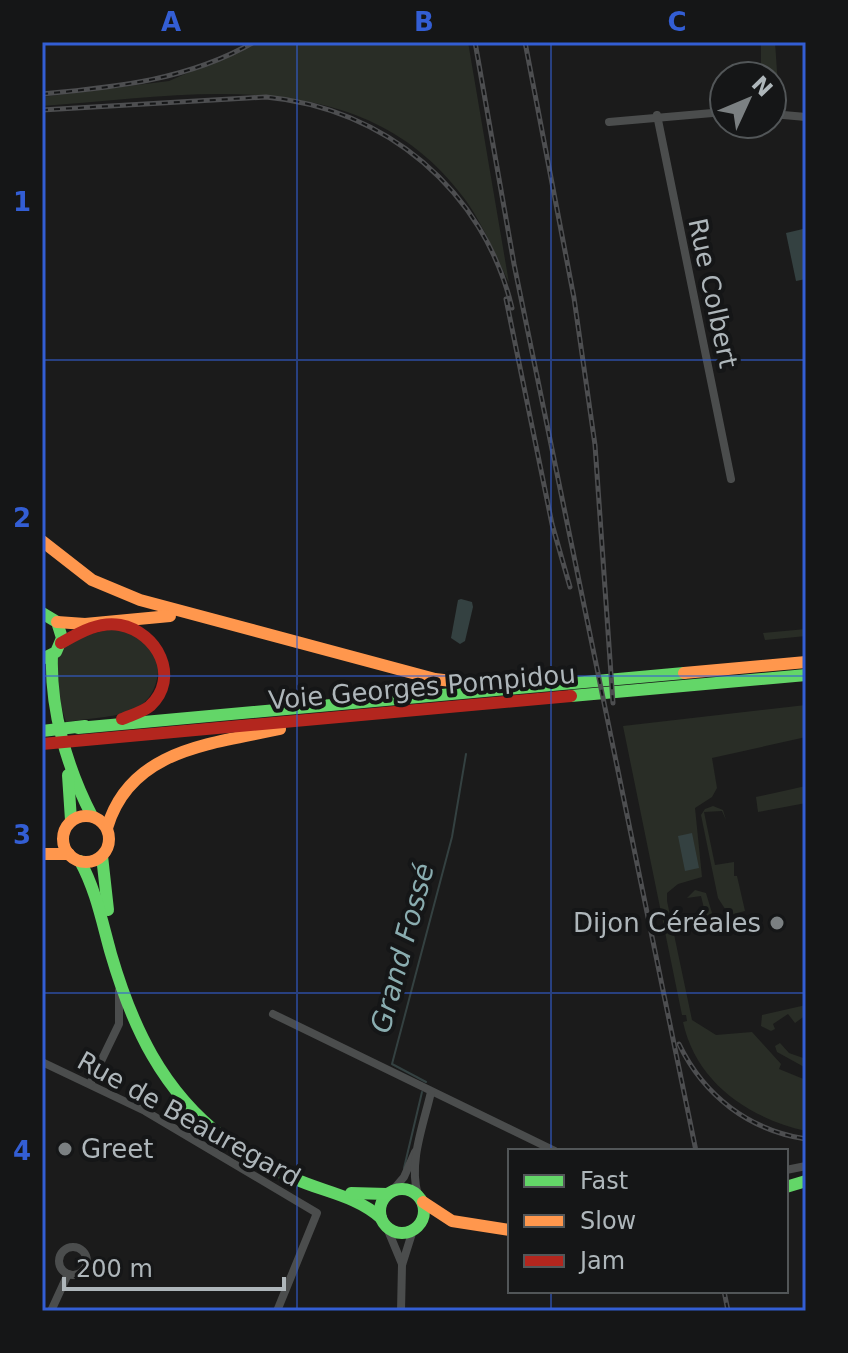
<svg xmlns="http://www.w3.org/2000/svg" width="848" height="1353" viewBox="0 0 848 1353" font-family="'DejaVu Sans',sans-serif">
<rect width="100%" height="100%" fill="#1b1b1b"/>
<g fill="#292d26">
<path d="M258,42H468L509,283C495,254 483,224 464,198C361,59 190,96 42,106V97L169,81Z"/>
<path d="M761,42H775L779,101L772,100V76H761Z"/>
<path d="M115,629L137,633L159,660C158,721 115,714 66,722C50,661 45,640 115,629Z"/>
<path d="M806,629V636L765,640L763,633Z"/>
<path d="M806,705V737L712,758L717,788L712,797L695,808L702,877L678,884L667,893V901L692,1020L716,1035L752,1032L781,1064L779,1069L806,1080V1131C748,1118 696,1082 683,1022L687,1021L686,1015H682L623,726Z"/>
<path d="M806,786V803L758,812L756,797Z"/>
<path d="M713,806L723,810L726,820L722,811L704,812L715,865L734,862V876H737L745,911L729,915L718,898L701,815L705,809Z"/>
<path d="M695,890L706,893L712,913L707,922L697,924L691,920L706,916L701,896L687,898Z"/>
<path d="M806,1005V1015L795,1023L788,1014L773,1024L775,1029L771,1031L761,1026L762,1015Z"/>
<path d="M780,1043L789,1053L806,1059V1068L777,1052L775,1046Z"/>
</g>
<g fill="#344141">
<path d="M803,229L806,279L796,281L786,233Z"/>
<path d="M461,599L472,602L473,607L465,641L460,644L451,638L458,600Z"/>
<path d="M692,833L699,868L685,871L678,836Z"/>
</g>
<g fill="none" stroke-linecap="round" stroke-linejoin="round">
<g stroke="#344141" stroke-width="2">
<path d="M426,1082L392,1064L452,837L466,754"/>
<path d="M404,1168L422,1092"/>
</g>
<g stroke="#4b4d4d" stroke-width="8">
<path d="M772,114L806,117"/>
<path d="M657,115L731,479"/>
<path d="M609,122L724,112"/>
<path d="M273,1014L555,1151"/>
<path d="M42,1062L145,1111L317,1213L277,1311"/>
<path d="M90,1084L119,1024V991"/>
<path d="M786,1170L806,1166"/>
<path d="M393,1190L404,1177L415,1152"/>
<path d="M418,1195C408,1163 424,1123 431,1092"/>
<path d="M387,1228L402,1264"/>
<circle cx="73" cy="1261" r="14"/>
<path d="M51,1311L68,1274"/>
<path d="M401,1311L402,1265L413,1230"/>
</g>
<g stroke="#63d668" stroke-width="12">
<path d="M42,613L57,622L62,638L56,652L42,659"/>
<path d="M52,655C50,709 67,768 92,816"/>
<path d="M571,696L806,675"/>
<path d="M78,728L684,673"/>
<path d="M42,731L85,726"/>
<path d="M68,775L71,820"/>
<path d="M102,856L108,910"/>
<path d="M80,861C96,890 102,922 111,954C132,1026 162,1091 224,1138C245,1153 268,1168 293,1178C323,1192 355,1195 381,1218"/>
<path d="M786,1187L806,1181"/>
<circle cx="402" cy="1211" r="22"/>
<path d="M351,1193L387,1194"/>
</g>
<g stroke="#ff974d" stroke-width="12">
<path d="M42,541L92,580L140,600L435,679L485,685"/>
<path d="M57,622L85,624L170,616"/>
<path d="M684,673L806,662"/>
<circle cx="86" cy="839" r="23"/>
<path d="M107,828C130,749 211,744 280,729"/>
<path d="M42,854H69"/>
<path d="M423,1202L452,1221L510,1230"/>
</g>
<g stroke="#b3261e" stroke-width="12">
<path d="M61,643C79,633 99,621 120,625C157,632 181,677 150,706C143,712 131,715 122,719"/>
<path d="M42,744L571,696"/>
</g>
<g stroke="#4d4e50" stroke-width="5">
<g id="rail">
<path d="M475,42L514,264L696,1151"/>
<path d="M525,42L574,298L595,445L613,703"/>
<path d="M42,94C117,87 188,80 254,42"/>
<path d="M42,110L266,97C385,108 484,190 512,308"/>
<path d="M506,299L552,524L570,587"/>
<path d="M679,1044C704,1096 749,1130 806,1139"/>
<path d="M724,1291L728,1311"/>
</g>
</g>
<use href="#rail" stroke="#151617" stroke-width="2" stroke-dasharray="6" stroke-linecap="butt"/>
</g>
<path fill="none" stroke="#335ed4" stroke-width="2" stroke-opacity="0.55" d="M297,42V1311M551,42V1151M42,360H806M42,676H806M42,993H806M551,1291V1311"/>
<g fill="#7b8082" stroke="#151617" stroke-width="3">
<circle cx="777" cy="923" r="8"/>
<circle cx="65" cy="1149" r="8"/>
</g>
<g text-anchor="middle" stroke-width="8" stroke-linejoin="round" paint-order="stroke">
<g font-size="26" fill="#aeb6ba" stroke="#151617">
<text transform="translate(713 293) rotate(78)" y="9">Rue Colbert</text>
<text transform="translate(422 687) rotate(-5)" y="9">Voie Georges Pompidou</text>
<text transform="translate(189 1119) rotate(29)" y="9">Rue de Beauregard</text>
</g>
<g font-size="26" fill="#aeb6ba" stroke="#151617" text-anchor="end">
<text x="761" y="932">Dijon Céréales</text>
<text x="81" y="1158" text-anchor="start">Greet</text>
</g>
<g font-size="28" font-style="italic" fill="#8aadb0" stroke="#151617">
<text transform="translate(402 948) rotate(-75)" y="10">Grand Fossé</text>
</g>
</g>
<rect width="848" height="1353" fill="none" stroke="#151617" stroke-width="88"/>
<rect x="508" y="1149" width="280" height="144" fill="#151617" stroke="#525658" stroke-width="2"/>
<rect x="524" y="1175" width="40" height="12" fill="#63d668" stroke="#525658" stroke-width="2"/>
<text x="580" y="1189" font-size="24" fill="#aeb6ba">Fast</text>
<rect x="524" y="1215" width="40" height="12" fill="#ff974d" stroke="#525658" stroke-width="2"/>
<text x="580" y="1229" font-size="24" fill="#aeb6ba">Slow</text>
<rect x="524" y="1255" width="40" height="12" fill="#b3261e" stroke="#525658" stroke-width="2"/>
<text x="580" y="1269" font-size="24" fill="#aeb6ba">Jam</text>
<g transform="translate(748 100) rotate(46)"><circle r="38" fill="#151617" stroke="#525658" stroke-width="2"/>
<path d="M0-6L14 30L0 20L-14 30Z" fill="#7b8082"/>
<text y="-12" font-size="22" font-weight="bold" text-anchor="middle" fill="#aeb6ba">N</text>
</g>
<path d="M64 1277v12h220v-12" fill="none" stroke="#aeb6ba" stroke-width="4"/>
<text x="76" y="1277" font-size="24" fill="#aeb6ba" stroke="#151617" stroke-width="6" paint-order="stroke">200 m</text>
<rect x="44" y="44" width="760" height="1265" fill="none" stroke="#335ed4" stroke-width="3"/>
<g font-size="26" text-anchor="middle" font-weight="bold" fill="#335ed4">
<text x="171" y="31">A</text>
<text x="424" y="31">B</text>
<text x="677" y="31">C</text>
<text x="22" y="211">1</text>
<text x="22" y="527">2</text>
<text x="22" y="844">3</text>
<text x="22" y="1160">4</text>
</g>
</svg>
